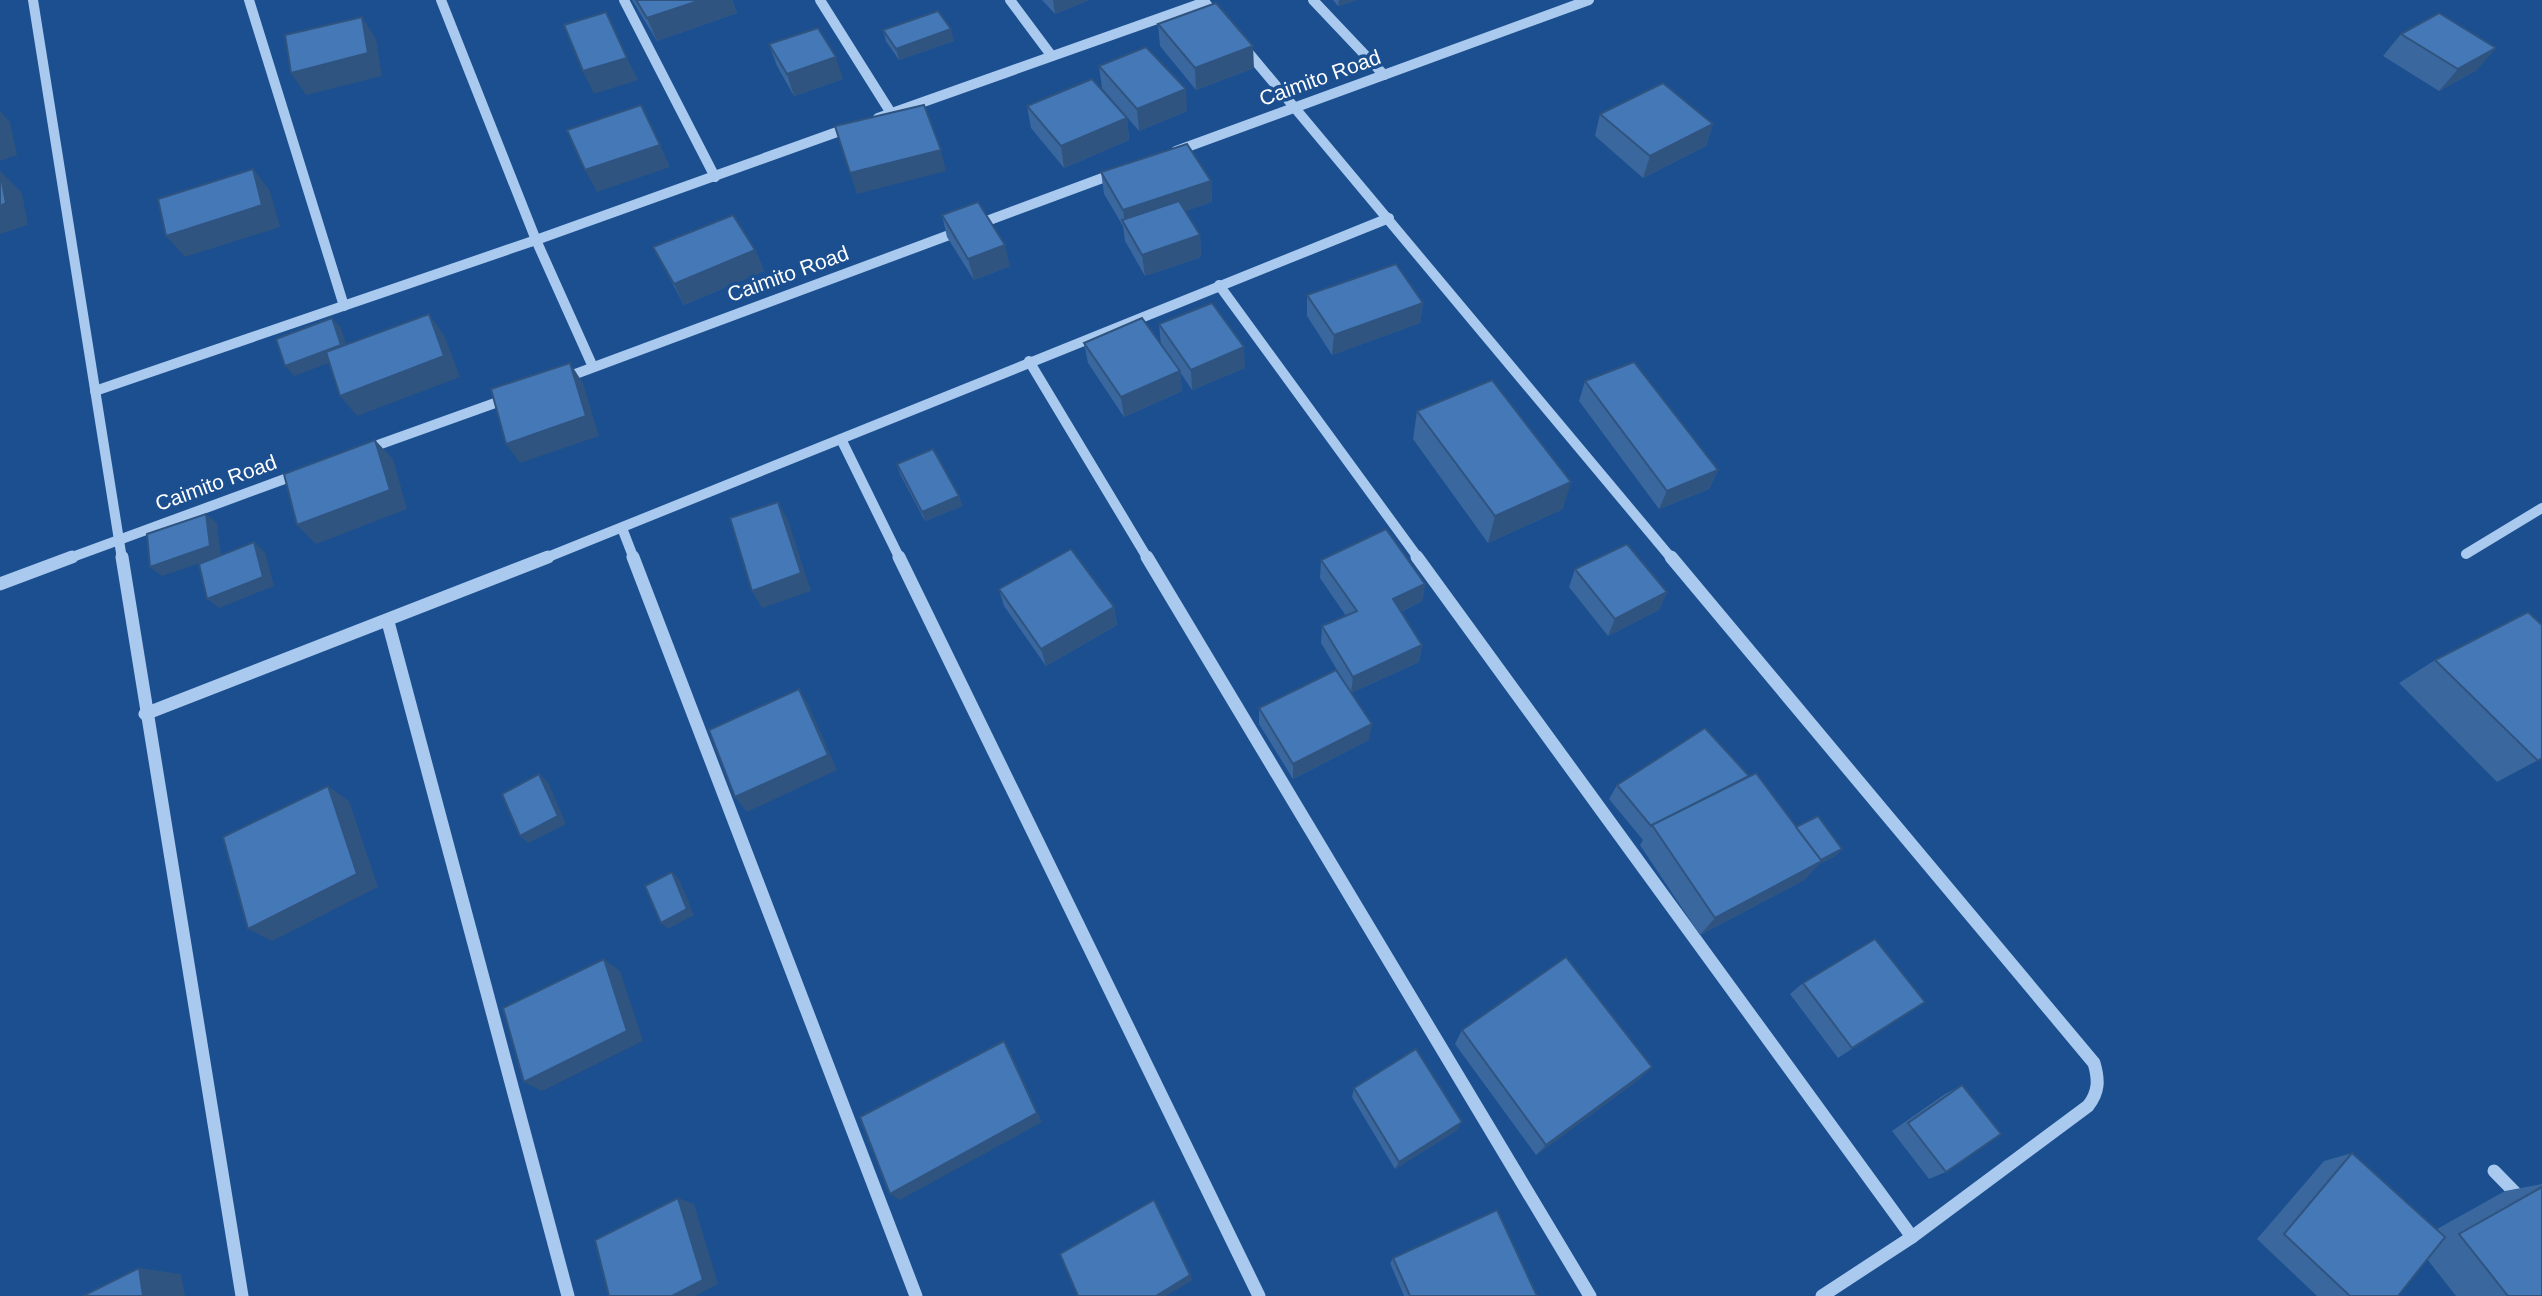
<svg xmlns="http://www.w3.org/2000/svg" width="2542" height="1296" viewBox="0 0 2542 1296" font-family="Helvetica,sans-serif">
<rect width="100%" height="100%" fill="#1b4f8f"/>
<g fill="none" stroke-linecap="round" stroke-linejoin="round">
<g stroke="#a9c9ee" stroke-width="10">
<path d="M33,0L122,559"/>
<path d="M249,0L344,306"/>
<path d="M441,0L536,240L593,367"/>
<path d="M624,0L715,177"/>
<path d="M820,0L891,113"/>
<path d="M1010,0L1051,55"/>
<path d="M1203,0L1217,17"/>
<path d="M1313,0L1384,75"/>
<path d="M1243,46L1672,559"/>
<path d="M878,118L1205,2"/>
<path d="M1176,151L1589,0"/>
<path d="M1219,285L1419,559"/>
<path d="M1029,361L1148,559"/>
<path d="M562,379L1116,173"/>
<path d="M95,391L536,240L851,127"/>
<path d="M841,439L900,559"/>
<path d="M364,450L509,398"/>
<path d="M622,528L634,559"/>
<path d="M2466,554L2542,508"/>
<path d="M67,559L301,473"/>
<path d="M543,559L1389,218"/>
</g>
<g stroke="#a9c9ee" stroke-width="13">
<path d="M122,557L242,1296"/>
<path d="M633,557L916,1296"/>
<path d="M899,557L1259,1296"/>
<path d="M1147,557L1590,1296"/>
<path d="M1417,557L1912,1237"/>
<path d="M1671,557L2094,1063C2099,1080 2099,1092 2088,1106L1912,1237L1822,1296"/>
<path d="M0,584L72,557"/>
<path d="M388,622L568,1296"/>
<path d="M145,714L548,557"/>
<path d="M2494,1171L2542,1220"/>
</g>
</g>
<g fill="#3a679d">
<path d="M632,0H732L737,13L657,41Z"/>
<path d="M1042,0H1089L1055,14Z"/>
<path d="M1333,0H1357L1338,6Z"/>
<path d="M1158,24L1254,68L1196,90L1160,46Z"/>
<path d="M883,30L954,41L899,60L886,41Z"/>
<path d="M2401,34L2477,70L2439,91L2383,56Z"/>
<path d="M769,44L843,79L794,96L777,66Z"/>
<path d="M1099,66L1187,111L1139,131L1102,88Z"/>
<path d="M1027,106L1127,118L1129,140L1064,168L1031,128Z"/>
<path d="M1600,114L1713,124L1706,146L1643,178L1595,136Z"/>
<path d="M1101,172L1211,181L1212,202L1185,211L1200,235L1201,257L1145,276L1125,241L1123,226L1104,194Z"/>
<path d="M942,215L1010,266L974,280L947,237Z"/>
<path d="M653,247L755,250L764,271L684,305Z"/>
<path d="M1307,295L1423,303L1420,323L1332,355L1307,316Z"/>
<path d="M1159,324L1245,368L1192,390L1180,372L1182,391L1124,417L1088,363L1084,343L1161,345Z"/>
<path d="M1585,381L1718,470L1709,489L1659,509L1579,401Z"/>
<path d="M1417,411L1563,509L1488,543L1413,439Z"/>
<path d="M897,464L959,496L962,506L925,521L900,474Z"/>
<path d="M1321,560L1425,584L1422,601L1401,612L1422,645L1419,662L1351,693L1369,740L1293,779L1259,724V708L1346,685L1321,643L1322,626L1346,616L1320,578Z"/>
<path d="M1575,569L1667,592L1659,610L1608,636L1569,587Z"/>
<path d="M999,589L1114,607L1117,625L1046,666L1004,606Z"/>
<path d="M2435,660L2542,758L2497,782L2399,683Z"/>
<path d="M1749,776L1796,827L1842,849L1835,856L1819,864L1804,880L1700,935L1640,845L1643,840L1609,799L1617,785Z"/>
<path d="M1803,983L1925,1002L1838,1058L1790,994Z"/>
<path d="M1462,1030L1652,1067L1638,1080L1536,1155L1455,1044Z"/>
<path d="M1962,1085L1946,1172L1929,1179L1892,1131L1945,1094Z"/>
<path d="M1354,1088L1457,1130L1395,1169L1352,1097Z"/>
<path d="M2352,1153L2437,1229L2505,1191L2542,1184V1296H2456L2427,1259L2398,1296H2317L2257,1239L2324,1161Z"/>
<path d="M1393,1258L1537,1296H1404L1390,1263Z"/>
</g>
<g fill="#305480">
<path d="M701,0H732L737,13L657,41L647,18Z"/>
<path d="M1053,0H1089L1055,14Z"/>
<path d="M1339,0H1357L1338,6Z"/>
<path d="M362,17L376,39L382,76L306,95L291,73Z"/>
<path d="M951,29L954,41L899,60L896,49Z"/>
<path d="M1253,46L1254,68L1196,90L1195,68Z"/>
<path d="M2496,48L2477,70L2439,91L2458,69Z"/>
<path d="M836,57L843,79L794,96L787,74Z"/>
<path d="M627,58L638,80L594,94L583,71Z"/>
<path d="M1186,89L1187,111L1139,131L1137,109Z"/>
<path d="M0,111L10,122L17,155L0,161Z"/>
<path d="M1127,118L1129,140L1064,168L1061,146Z"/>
<path d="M1713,124L1706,146L1643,178L1650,156Z"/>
<path d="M660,145L670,167L597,192L585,170Z"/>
<path d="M941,150L946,171L857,194L850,173Z"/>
<path d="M253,169L270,191L280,227L185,257L166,236Z"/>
<path d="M0,171L22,193L28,225L0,234Z"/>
<path d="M1211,181L1212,202L1128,230L1125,225L1123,210Z"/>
<path d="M1200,235L1201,257L1145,276L1142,255Z"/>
<path d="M1005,245L1010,266L974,280L968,259Z"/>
<path d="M755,250L764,271L684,305L674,284Z"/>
<path d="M1423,303L1420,323L1332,355L1334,335Z"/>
<path d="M429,314L444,335L460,377L357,416L340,396Z"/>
<path d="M332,318L341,328L350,355L294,376L285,366Z"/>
<path d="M1244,347L1245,368L1192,390L1191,370Z"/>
<path d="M570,363L583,383L599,436L520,463L506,444Z"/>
<path d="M1180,371L1182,391L1124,417L1121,397Z"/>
<path d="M375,440L393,459L407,509L316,544L297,525Z"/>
<path d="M1718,470L1709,489L1659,509L1667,491Z"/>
<path d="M1571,482L1563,509L1488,543L1495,516Z"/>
<path d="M959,496L962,506L925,521L922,512Z"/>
<path d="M778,502L788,520L811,591L762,608L752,591Z"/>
<path d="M206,514L217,523L221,556L162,576L150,567Z"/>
<path d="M254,542L265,552L274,586L219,608L207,599Z"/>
<path d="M1425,584L1422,601L1390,617L1393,599Z"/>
<path d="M1667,592L1659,610L1608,636L1615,619Z"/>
<path d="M1114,607L1117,625L1046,666L1041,649Z"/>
<path d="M1422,645L1419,662L1351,693L1353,677Z"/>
<path d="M799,689L809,706L837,770L747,812L735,797Z"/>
<path d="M1372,724L1369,740L1293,779V764Z"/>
<path d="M539,774L548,782L566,824L528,843L520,836Z"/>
<path d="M328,786L349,801L378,887L272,941L248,929Z"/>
<path d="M1842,849L1835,856L1819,864L1804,880L1700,935L1715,918Z"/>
<path d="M672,872L679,879L694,915L668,929L661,923Z"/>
<path d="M604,959L620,971L643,1041L542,1091L524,1082Z"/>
<path d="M1004,1041L1010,1051L1042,1122L900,1200L890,1194Z"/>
<path d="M1652,1067L1638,1080L1536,1155L1546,1145Z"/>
<path d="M1462,1122L1457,1130L1395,1169L1399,1162Z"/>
<path d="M678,1198L694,1204L718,1284L695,1296H672Z"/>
<path d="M139,1268L181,1274L185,1296H143Z"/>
<path d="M1190,1275L1193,1280L1166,1296H1156Z"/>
</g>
<g fill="#4478b7" stroke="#305480" stroke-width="2">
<path d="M636,0H701L647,18Z"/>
<path d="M1216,3L1253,46L1195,68L1158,24Z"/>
<path d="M938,11L951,29L896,49L883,30Z"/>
<path d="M606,12L627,58L583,71L564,25Z"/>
<path d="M2439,13L2496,48L2458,69L2401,34Z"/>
<path d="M362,17L368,53L291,73L285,35Z"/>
<path d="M818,28L836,57L787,74L769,44Z"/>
<path d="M1146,47L1186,89L1137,109L1099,66Z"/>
<path d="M1092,79L1127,118L1061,146L1027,106Z"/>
<path d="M1663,83L1713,124L1650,156L1600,114Z"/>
<path d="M641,105L660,145L585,170L567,130Z"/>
<path d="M924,105L941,150L850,173L835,126Z"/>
<path d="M1187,144L1211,181L1123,210L1101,172Z"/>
<path d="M253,169L262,205L166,236L158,199Z"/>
<path d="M0,171L6,203L0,206Z"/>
<path d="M1179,201L1200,235L1142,255L1122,220Z"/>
<path d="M978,202L1005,245L968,259L942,215Z"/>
<path d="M733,215L755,250L674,284L653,247Z"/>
<path d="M1396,264L1423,303L1334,335L1307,295Z"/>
<path d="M1212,303L1244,347L1191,370L1159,324Z"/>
<path d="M429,314L444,356L340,396L326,352Z"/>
<path d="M332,318L341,345L285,366L276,339Z"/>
<path d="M1142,318L1180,371L1121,397L1084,343Z"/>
<path d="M1634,362L1718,470L1667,491L1585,381Z"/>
<path d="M570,363L586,416L506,444L491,389Z"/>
<path d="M1492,380L1571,482L1495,516L1417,411Z"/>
<path d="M375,440L390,490L297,525L284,474Z"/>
<path d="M933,449L959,496L922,512L897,464Z"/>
<path d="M778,502L801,573L752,591L730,518Z"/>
<path d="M206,514L210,546L150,567L147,534Z"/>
<path d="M1386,529L1425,584L1393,599L1422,645L1353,677L1322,626L1357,611L1321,560Z"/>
<path d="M254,542L263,577L207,599L199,564Z"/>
<path d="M1627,544L1667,592L1615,619L1575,569Z"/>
<path d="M1071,549L1114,607L1041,649L999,589Z"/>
<path d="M2528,612L2542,625V758L2538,761L2435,660Z"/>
<path d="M1336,670L1372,724L1293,764L1259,708Z"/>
<path d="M799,689L828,755L735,797L709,730Z"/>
<path d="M1705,728L1749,776L1651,826L1617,785Z"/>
<path d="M1756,773L1822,861L1715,918L1652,825Z"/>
<path d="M539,774L558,816L520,836L502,794Z"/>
<path d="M328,786L357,874L248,929L223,837Z"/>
<path d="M1818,816L1842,849L1821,860L1796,827Z"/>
<path d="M672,872L687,909L661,923L645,886Z"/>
<path d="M1875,939L1925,1002L1852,1048L1803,983Z"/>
<path d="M1566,957L1652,1067L1546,1145L1462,1030Z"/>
<path d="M604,959L627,1031L524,1082L503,1008Z"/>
<path d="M1004,1041L1037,1113L890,1194L860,1117Z"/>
<path d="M1416,1049L1462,1122L1399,1162L1354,1088Z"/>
<path d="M1962,1085L2001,1134L1946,1172L1908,1123Z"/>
<path d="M2352,1153L2445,1237L2398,1296H2350L2284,1234Z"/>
<path d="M2542,1187V1296H2508L2459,1234Z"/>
<path d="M678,1198L703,1280L672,1296H609L595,1240Z"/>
<path d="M1154,1200L1190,1275L1156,1296H1078L1060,1254Z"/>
<path d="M1497,1210L1537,1296H1410L1393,1258Z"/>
<path d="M139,1268L143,1296H83Z"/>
</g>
<g text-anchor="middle" stroke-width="7" stroke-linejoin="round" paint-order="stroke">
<g font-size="21" fill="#fff" stroke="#1b4f8f">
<text transform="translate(1320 78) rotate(-20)" y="7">Caimito Road</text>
<text transform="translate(788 274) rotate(-20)" y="7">Caimito Road</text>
<text transform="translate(216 483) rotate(-20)" y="7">Caimito Road</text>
</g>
</g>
</svg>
